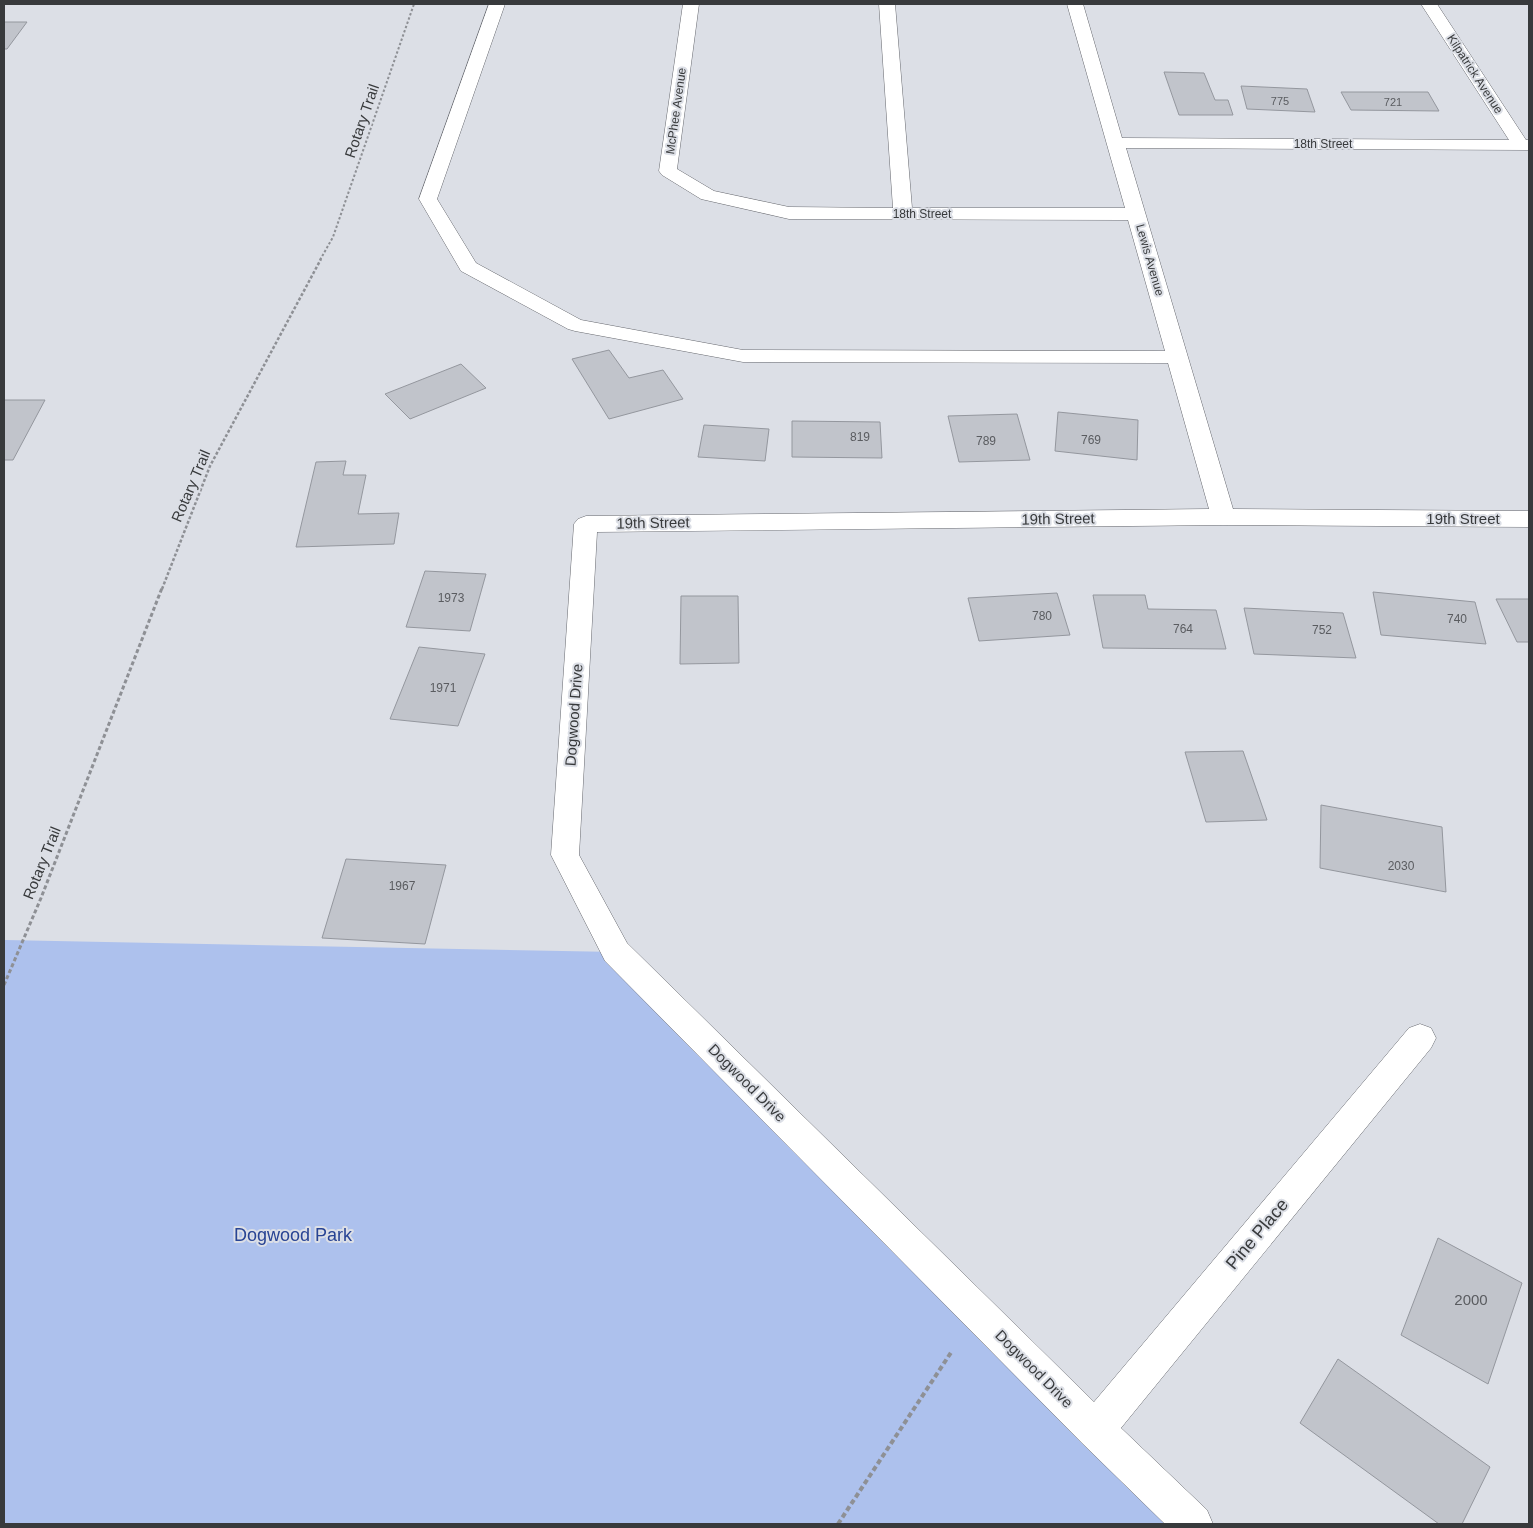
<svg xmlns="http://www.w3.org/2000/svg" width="1533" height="1528" viewBox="0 0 1533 1528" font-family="Arial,sans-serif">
<rect width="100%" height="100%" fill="#dcdfe6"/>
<path fill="#adc1ed" d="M5,940L616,952L1095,1430L1193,1524H4Z"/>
<g fill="#c1c4cb" stroke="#94979e">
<path d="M4,22H27L7,49H4Z"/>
<path d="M1164,72L1204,73L1215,100H1228L1233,115H1179Z"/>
<path d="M1241,86L1307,89L1315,112L1247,109Z"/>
<path d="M1341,92H1428L1439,111L1351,110Z"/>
<path d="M609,350L629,378L663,370L683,399L609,419L572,359Z"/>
<path d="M461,364L486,388L410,419L385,394Z"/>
<path d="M4,400H45L13,460H4Z"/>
<path d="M1058,412L1138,420L1137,460L1055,451Z"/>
<path d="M1017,414L1030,460L959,462L948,416Z"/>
<path d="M792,421L880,422L882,458L792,457Z"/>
<path d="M704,425L769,429L765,461L698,457Z"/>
<path d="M346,461L343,475H366L358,514L399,513L394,544L296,547L316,462Z"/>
<path d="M425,571L486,574L470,631L406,627Z"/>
<path d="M1373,592L1475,602L1486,644L1381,635Z"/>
<path d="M1057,593L1070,635L979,641L968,598Z"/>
<path d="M1093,595H1145L1148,609L1216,610L1226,649L1103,648Z"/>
<path d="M681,596H738L739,663L680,664Z"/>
<path d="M1496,599H1529V642H1517Z"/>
<path d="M1244,608L1343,613L1356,658L1254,654Z"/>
<path d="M419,647L485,654L458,726L390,719Z"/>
<path d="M1243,751L1267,820L1206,822L1185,752Z"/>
<path d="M1321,805L1442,827L1446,892L1320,868Z"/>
<path d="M346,859L446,865L425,944L322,938Z"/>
<path d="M1438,1238L1522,1283L1488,1384L1401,1335Z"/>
<path d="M1338,1359L1490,1467L1462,1524H1439L1300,1423Z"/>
</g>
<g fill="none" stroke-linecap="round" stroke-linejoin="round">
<g stroke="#67696f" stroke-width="1">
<path id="minor" d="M489,4H505L437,199L476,263L581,320L743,350L1165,351L1128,220L789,219L701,199L662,175L659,171L683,4H699L677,169L714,191L789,207L893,208L879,4H895L912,208H1125L1067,4H1083L1122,138L1509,140L1421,4H1437L1526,140H1529V150L1126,148L1233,509L1529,511V527L1223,525L597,532L579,855L627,943L1094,1402L1409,1028L1420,1024L1431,1028L1436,1038L1431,1048L1121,1428L1207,1510L1213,1524H1165L1082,1443L605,961L551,855L574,524L578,519L586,516L1209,509L1168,363L743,362L575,331L568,329L461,271L419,199Z"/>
</g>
<path stroke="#8e9095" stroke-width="2" stroke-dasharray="2.5 2" stroke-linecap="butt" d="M320,260L333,237L414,4"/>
<path stroke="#8e9095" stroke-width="2.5" stroke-dasharray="3 2" stroke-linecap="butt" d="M162,589L210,466L321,259"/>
<path stroke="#8e9095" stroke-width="3" stroke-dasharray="4 2.5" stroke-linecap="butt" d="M4,985L41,898L162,588"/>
<path stroke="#8e9095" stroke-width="4" stroke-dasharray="5 3" stroke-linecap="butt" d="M838,1524L952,1351"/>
<use href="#minor" fill="#fff" fill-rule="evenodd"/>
</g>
<g text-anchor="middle" stroke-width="4" stroke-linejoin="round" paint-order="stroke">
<g font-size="11" fill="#5a5c60">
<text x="1280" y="105">775</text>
<text x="1393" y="106">721</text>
</g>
<g font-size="12" fill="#383a3c" stroke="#dcdfe6">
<text transform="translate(1475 74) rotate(57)" y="4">Kilpatrick Avenue</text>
<text transform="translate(676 111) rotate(-82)" y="4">McPhee Avenue</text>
<text x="1323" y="148">18th Street</text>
<text x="922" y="218">18th Street</text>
<text transform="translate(1150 260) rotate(74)" y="4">Lewis Avenue</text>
</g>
<g font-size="12" fill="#5a5c60">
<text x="860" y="441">819</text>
<text x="1091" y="444">769</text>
<text x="986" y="445">789</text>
<text x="451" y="602">1973</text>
<text x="1042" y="620">780</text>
<text x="1457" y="623">740</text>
<text x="1183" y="633">764</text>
<text x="1322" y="634">752</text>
<text x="443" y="692">1971</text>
<text x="1401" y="870">2030</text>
<text x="402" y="890">1967</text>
</g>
<g font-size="15" fill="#383a3c" stroke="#dcdfe6">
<text transform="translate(362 121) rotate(-71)" y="5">Rotary Trail</text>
<text transform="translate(191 486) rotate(-67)" y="5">Rotary Trail</text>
<text transform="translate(1058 519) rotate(-1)" y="5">19th Street</text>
<text x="1463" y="524">19th Street</text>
<text transform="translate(653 523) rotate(-1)" y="5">19th Street</text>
<text transform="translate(574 715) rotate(-86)" y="5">Dogwood Drive</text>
<text transform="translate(42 863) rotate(-68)" y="5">Rotary Trail</text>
<text transform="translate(747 1083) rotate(45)" y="5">Dogwood Drive</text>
<text transform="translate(1034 1369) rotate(45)" y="5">Dogwood Drive</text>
</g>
<g font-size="15" fill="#5a5c60">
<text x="1471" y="1305">2000</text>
</g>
<g font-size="18" fill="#383a3c" stroke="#dcdfe6">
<text transform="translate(1257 1234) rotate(-50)" y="6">Pine Place</text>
</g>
<g font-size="18" fill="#284494" stroke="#dcdfe6">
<text x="293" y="1241">Dogwood Park</text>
</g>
</g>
<rect width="1533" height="1528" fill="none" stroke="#383a3c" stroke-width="10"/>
</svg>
